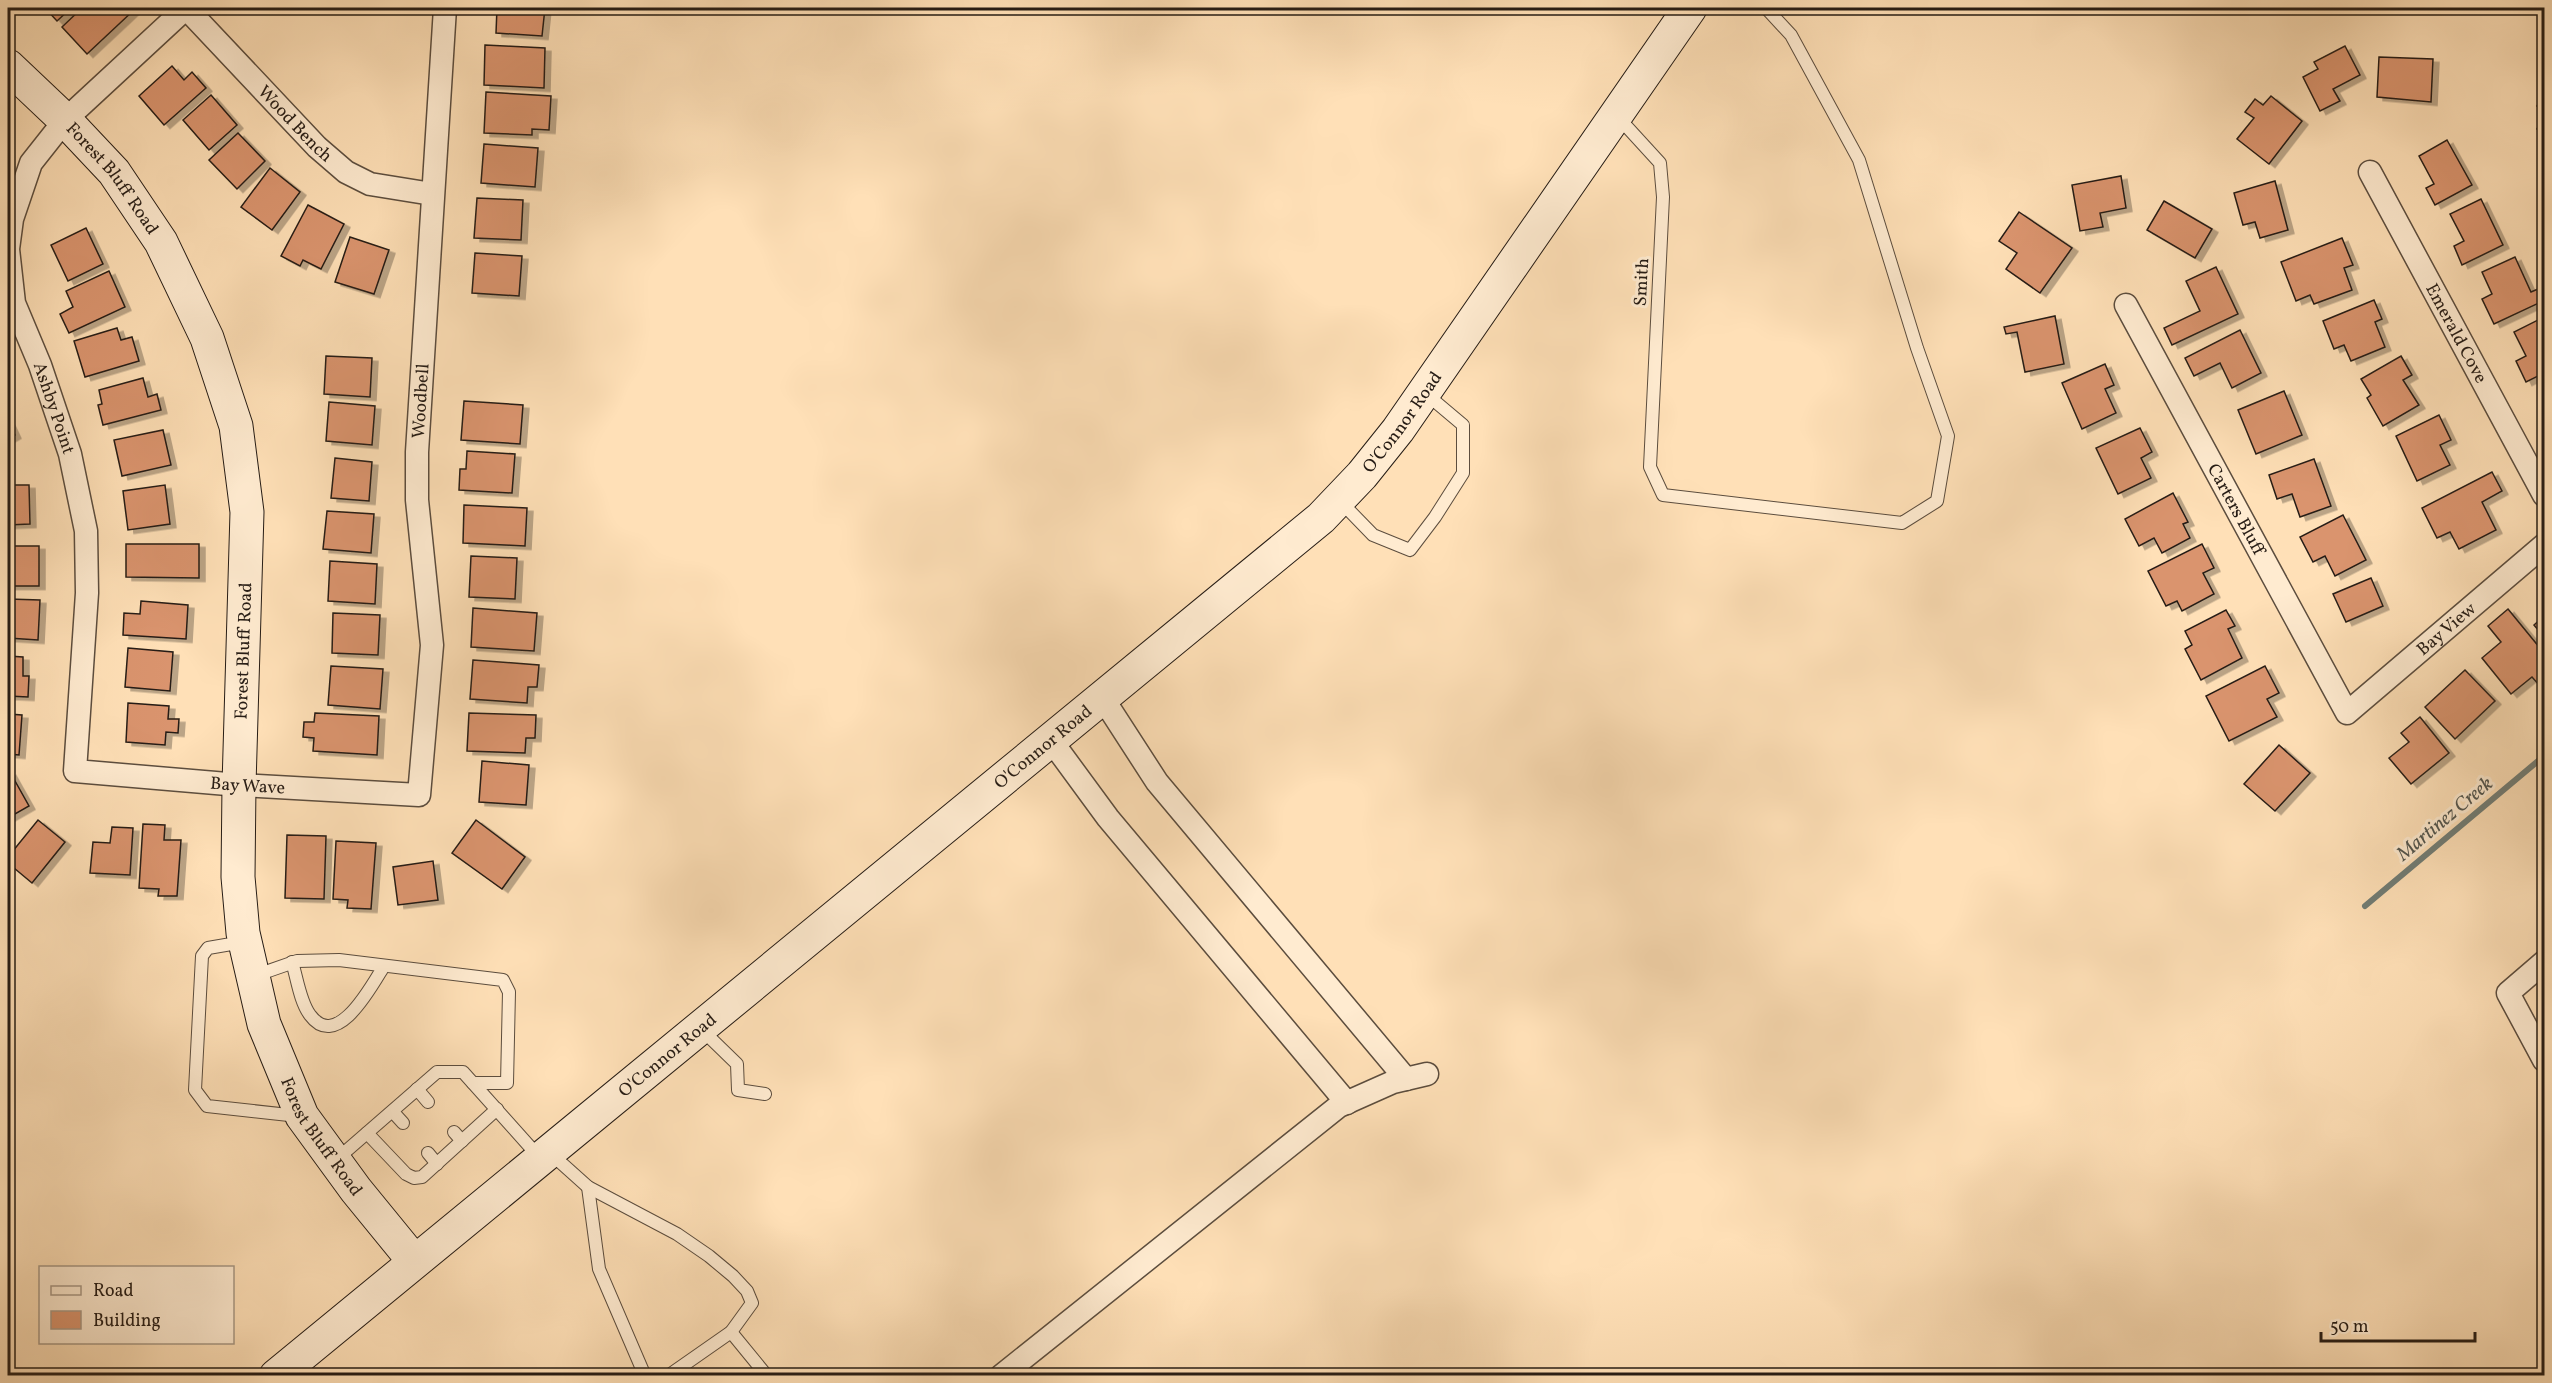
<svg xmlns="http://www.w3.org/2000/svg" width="2552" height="1383" viewBox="0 0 2552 1383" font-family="Vollkorn,serif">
<defs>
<filter id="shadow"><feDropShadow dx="6" dy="3.5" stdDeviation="0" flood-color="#0004"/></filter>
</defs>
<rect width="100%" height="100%" fill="#ffe0b7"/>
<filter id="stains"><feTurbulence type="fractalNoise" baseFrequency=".00333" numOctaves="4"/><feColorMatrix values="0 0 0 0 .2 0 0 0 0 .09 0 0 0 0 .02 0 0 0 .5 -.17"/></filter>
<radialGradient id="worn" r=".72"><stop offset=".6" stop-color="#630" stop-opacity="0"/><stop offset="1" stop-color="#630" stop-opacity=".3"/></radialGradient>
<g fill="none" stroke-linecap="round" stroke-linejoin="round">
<path stroke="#707c75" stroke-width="6" d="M2365,906L2544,756"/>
</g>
<g fill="#da946e" stroke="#261c15" stroke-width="1.5" filter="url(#shadow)">
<path d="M45,8H71L57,21Z"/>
<path d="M82,8H134L135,9L87,54L62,27Z"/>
<path d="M497,8H545L542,36L496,33Z"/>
<path d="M485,45L545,48L544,88L484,85Z"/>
<path d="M2345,46L2360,75L2333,89L2340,101L2320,111L2303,77L2318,69L2314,62Z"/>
<path d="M2379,57L2433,59L2431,102L2377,97Z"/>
<path d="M172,66L184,80L192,72L206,88L164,125L139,96Z"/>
<path d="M486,92L551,96L549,130L532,129V135L484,133Z"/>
<path d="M2544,93V110L2537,106Z"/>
<path d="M211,95L237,125L209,150L183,120Z"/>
<path d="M2271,96L2302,121L2269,164L2237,139L2254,118L2245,112L2255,99L2263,105Z"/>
<path d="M2544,115V133L2537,129Z"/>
<path d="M238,133L265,161L237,189L209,160Z"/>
<path d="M2447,140L2472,185L2435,205L2426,188L2434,184L2419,156Z"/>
<path d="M484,144L538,148L535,187L481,183Z"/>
<path d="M270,168L300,192L272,230L241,207Z"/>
<path d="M2121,176L2126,208L2100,213L2103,227L2080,231L2072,185Z"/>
<path d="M2275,181L2288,230L2260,238L2255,222L2243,225L2234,193Z"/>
<path d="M477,198L523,200L521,240L474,238Z"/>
<path d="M2481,199L2503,245L2462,265L2454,246L2464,241L2450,214Z"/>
<path d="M2164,201L2212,229L2195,258L2147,230Z"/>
<path d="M308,205L344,224L321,269L303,260L300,266L281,256Z"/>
<path d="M2019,212L2072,248L2040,293L2006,269L2017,253L1999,241Z"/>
<path d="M86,228L103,264L68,281L51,245Z"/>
<path d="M350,237L389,250L374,294L335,282Z"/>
<path d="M2342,238L2353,265L2344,268L2352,290L2314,304L2310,295L2296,301L2281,262Z"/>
<path d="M475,253L522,256L519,296L472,293Z"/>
<path d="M2515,257L2531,292L2538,289L2543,301L2494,324L2482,299L2492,294L2482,272Z"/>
<path d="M2216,267L2238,314L2172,345L2164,328L2200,311L2186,281Z"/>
<path d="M109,271L125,307L69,333L60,314L73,307L66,291Z"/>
<path d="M2374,300L2382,319L2375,322L2385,347L2351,361L2344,345L2334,349L2323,321Z"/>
<path d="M2055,316L2064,364L2025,372L2017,332L2006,334L2004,327Z"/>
<path d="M2544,317V373L2526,382L2516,361L2526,356L2514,332Z"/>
<path d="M117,328L121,340L132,337L139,361L85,377L74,341Z"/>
<path d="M2240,330L2261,373L2232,388L2220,363L2194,376L2185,358Z"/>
<path d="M326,356L372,358L370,397L324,394Z"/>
<path d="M2401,356L2412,375L2403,380L2419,405L2383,426L2367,398L2371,395L2361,379Z"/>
<path d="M2105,364L2114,385L2105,389L2116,413L2082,429L2062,383Z"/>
<path d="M143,378L148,397L157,394L161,410L103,425L98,405L102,404L99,390Z"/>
<path d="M2284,391L2302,435L2256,454L2238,410Z"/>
<path d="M464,401L523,405L520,444L461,440Z"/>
<path d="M329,402L375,406L372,445L326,441Z"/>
<path d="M2439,415L2451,440L2440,445L2450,465L2417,481L2396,436Z"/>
<path d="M8,420L15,435L8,439Z"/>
<path d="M2140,428L2152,452L2141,458L2151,478L2118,494L2096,448Z"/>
<path d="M163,430L171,465L122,476L114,440Z"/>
<path d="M467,451L515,454L512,493L459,490L460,469H466Z"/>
<path d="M335,458L372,462L369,501L331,498Z"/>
<path d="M2314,459L2331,506L2300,517L2292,494L2277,499L2269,475Z"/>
<path d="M2492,472L2502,491L2482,502L2496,530L2459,549L2450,532L2437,538L2422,508Z"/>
<path d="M8,485H29L30,524L8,525Z"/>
<path d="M165,485L170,524L128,530L123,491Z"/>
<path d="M2173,493L2188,522L2183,524L2190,538L2162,553L2154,538L2139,546L2125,519Z"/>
<path d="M464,505L527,508L525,546L463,543Z"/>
<path d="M327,511L374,514L371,553L323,549Z"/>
<path d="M2343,515L2366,560L2335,576L2325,556L2313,562L2300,537Z"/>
<path d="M126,544H199V578L126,577Z"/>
<path d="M2202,544L2214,568L2203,573L2214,594L2182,611L2177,601L2166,606L2148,571Z"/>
<rect x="8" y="546" width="31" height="40"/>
<path d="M471,556L517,558L515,599L469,597Z"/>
<path d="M330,561L377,564L375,604L328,601Z"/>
<path d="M2371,578L2383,606L2346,622L2333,594Z"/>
<path d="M8,599L40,600L38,640L8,638Z"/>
<path d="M141,601L188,605L186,639L123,635L124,613L140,614Z"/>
<path d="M473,608L537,613L534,651L471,647Z"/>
<path d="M2508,609L2544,653V682L2540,686L2532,677L2511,694L2482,658L2501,642L2488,626Z"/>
<path d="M2226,610L2235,626L2228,629L2242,658L2201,680L2185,649L2192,645L2185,631Z"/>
<path d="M333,613L380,615L378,655L332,653Z"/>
<path d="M2544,616V637L2534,625Z"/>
<path d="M128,648L173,652L170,691L125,687Z"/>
<path d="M8,656L23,657V676H29L28,697L8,696Z"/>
<path d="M473,660L539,665L537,687H528L527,703L470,699Z"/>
<path d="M331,666L383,669L380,709L328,705Z"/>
<path d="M2265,666L2279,693L2267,699L2277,717L2229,741L2206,696Z"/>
<path d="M2465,670L2495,701L2455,739L2425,707Z"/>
<path d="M128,703L169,706L168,719H179L178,733L166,732L165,745L126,742Z"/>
<path d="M315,713L379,716L377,755L313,751L314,738L303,737L304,722H314Z"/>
<path d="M469,713L536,715L535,738H526L525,753L467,751Z"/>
<path d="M8,714L22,715L19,755L8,754Z"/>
<path d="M2420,717L2449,753L2411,784L2389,758L2409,742L2401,733Z"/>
<path d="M2279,745L2310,773L2275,811L2244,784Z"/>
<path d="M482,761L529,765L526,805L479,802Z"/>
<path d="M10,772L29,806L8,818V774Z"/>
<path d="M38,820L65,842L32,883L8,863V857Z"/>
<path d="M476,820L525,857L502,889L452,853Z"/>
<path d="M143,824L165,825L164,840H181L177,896H158L159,889L139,888Z"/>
<path d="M112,827L133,828L130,875L90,873L93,842L110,843Z"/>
<path d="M287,835L326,836L324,899L285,898Z"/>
<path d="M336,841L376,843L371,909L347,908L348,900L333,899Z"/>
<path d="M433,861L438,900L398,905L393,867Z"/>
</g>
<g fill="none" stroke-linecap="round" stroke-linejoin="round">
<g stroke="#5c4d3e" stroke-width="14">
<g id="lane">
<path d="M1617,116L1660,163L1663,197L1650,467L1663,495L1902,523L1937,501L1948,436L1917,348L1859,160L1791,35L1766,8"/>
<path d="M1339,500L1373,535L1410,550L1435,517L1463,473V425L1425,393"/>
<path d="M243,942L208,948L202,956L195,1090L207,1106L298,1116"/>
<path d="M292,962C297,978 300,1002 310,1015C337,1052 372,985 384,966"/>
<path d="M254,976L297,961L339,960L503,980L509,992L507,1083H473"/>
<path d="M700,1028L737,1064L738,1090L765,1094"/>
<path d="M417,1089L428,1102"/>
<path d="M393,1112L403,1123"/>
<path d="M454,1132L462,1141"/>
<path d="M367,1133L406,1174L414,1178L422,1177L497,1109"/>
<path d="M549,1152L588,1187L677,1234L709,1256L733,1276L747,1291L752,1303L731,1332L668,1376"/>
<path d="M428,1153L437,1164"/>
<path d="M337,1159L437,1072H463L539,1157"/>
<path d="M588,1187L599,1269L645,1376"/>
<path d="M731,1332L767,1376"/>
</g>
</g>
<g stroke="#5c4d3e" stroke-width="25">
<g id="street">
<path id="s1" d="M186,8L65,120L31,163L12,219L8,249L14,303L40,365L70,454L86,531L87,593L75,771L239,785L419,795L432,645L417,500V452L445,8"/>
<path id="s2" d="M186,8L317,147L346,172L370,184L432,194"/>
<path id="s3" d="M2370,172L2544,495"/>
<path id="s4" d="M2126,305L2347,713L2544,545"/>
<path d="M1102,697L1157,782L1406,1079"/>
<path d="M1050,739L1108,818L1347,1103"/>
<path d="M2544,962L2508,993L2544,1060"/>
<path d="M1001,1376L1339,1106L1393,1082L1427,1074"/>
</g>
</g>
<g stroke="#261c15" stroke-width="35">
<g id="secondary">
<path id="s5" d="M8,66L65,120L114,172L161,242L207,338L236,426L247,512L239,785L238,877L243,933L264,1024L302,1116L356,1190L414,1261"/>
<path id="s6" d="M276,1376L1321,518L1362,475L1398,430L1690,8"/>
</g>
</g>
<use href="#lane" stroke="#ffebd0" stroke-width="12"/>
<use href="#street" stroke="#ffebd0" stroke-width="22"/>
<use href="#secondary" stroke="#ffebd0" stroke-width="33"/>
</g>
<g text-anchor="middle" stroke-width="6" stroke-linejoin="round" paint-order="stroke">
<g font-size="18" fill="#261c15" stroke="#ffebd0">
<text dy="6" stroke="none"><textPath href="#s2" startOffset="159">Wood Bench</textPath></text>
<text dy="6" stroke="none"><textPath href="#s5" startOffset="154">Forest Bluff Road</textPath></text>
<text transform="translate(1641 282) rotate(-87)" y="6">Smith</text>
<text dy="6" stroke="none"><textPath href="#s3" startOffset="183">Emerald Cove</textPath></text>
<text dy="6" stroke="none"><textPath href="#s1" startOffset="1584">Woodbell</textPath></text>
<text dy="6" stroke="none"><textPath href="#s1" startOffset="476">Ashby Point</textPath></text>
<text dy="6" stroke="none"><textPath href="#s6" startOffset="1478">O'Connor Road</textPath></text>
<text dy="6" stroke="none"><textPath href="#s4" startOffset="232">Carters Bluff</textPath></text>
<text dy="6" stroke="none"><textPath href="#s4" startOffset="594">Bay View</textPath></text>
<text transform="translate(243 651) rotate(-88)" y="6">Forest Bluff Road</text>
<text dy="6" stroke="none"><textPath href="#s6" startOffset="992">O'Connor Road</textPath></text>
<text dy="6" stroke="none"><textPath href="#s1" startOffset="1017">Bay Wave</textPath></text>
<text dy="6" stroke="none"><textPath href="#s6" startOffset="506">O'Connor Road</textPath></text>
<text dy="6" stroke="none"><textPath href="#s5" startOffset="1162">Forest Bluff Road</textPath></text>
</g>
<g font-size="20" font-style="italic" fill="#51544d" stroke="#ffebd0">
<text transform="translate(2444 818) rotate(-40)" y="7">Martinez Creek</text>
</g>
</g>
<rect width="2552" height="1383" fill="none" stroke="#ffe0b7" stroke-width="30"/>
<rect x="9" y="9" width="2534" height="1365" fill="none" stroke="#261c15" stroke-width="3"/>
<rect x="15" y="15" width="2522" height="1353" fill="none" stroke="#261c15" stroke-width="1.5"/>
<rect x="39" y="1266" width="195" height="78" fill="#ffebd0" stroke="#a89885" stroke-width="1.5"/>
<rect x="51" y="1286" width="30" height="9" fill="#ffebd0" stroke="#a89885" stroke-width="1.5"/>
<text x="93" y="1296" font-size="18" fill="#261c15">Road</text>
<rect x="51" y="1311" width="30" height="18" fill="#da946e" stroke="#a89885" stroke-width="1.5"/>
<text x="93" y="1326" font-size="18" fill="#261c15">Building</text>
<path d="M2321 1332v9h154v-9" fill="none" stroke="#261c15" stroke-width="3"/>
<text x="2330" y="1332" font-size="18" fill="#261c15" stroke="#ffebd0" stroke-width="4.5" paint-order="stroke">50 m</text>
<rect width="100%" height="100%" filter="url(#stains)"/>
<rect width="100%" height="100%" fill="url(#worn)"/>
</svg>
